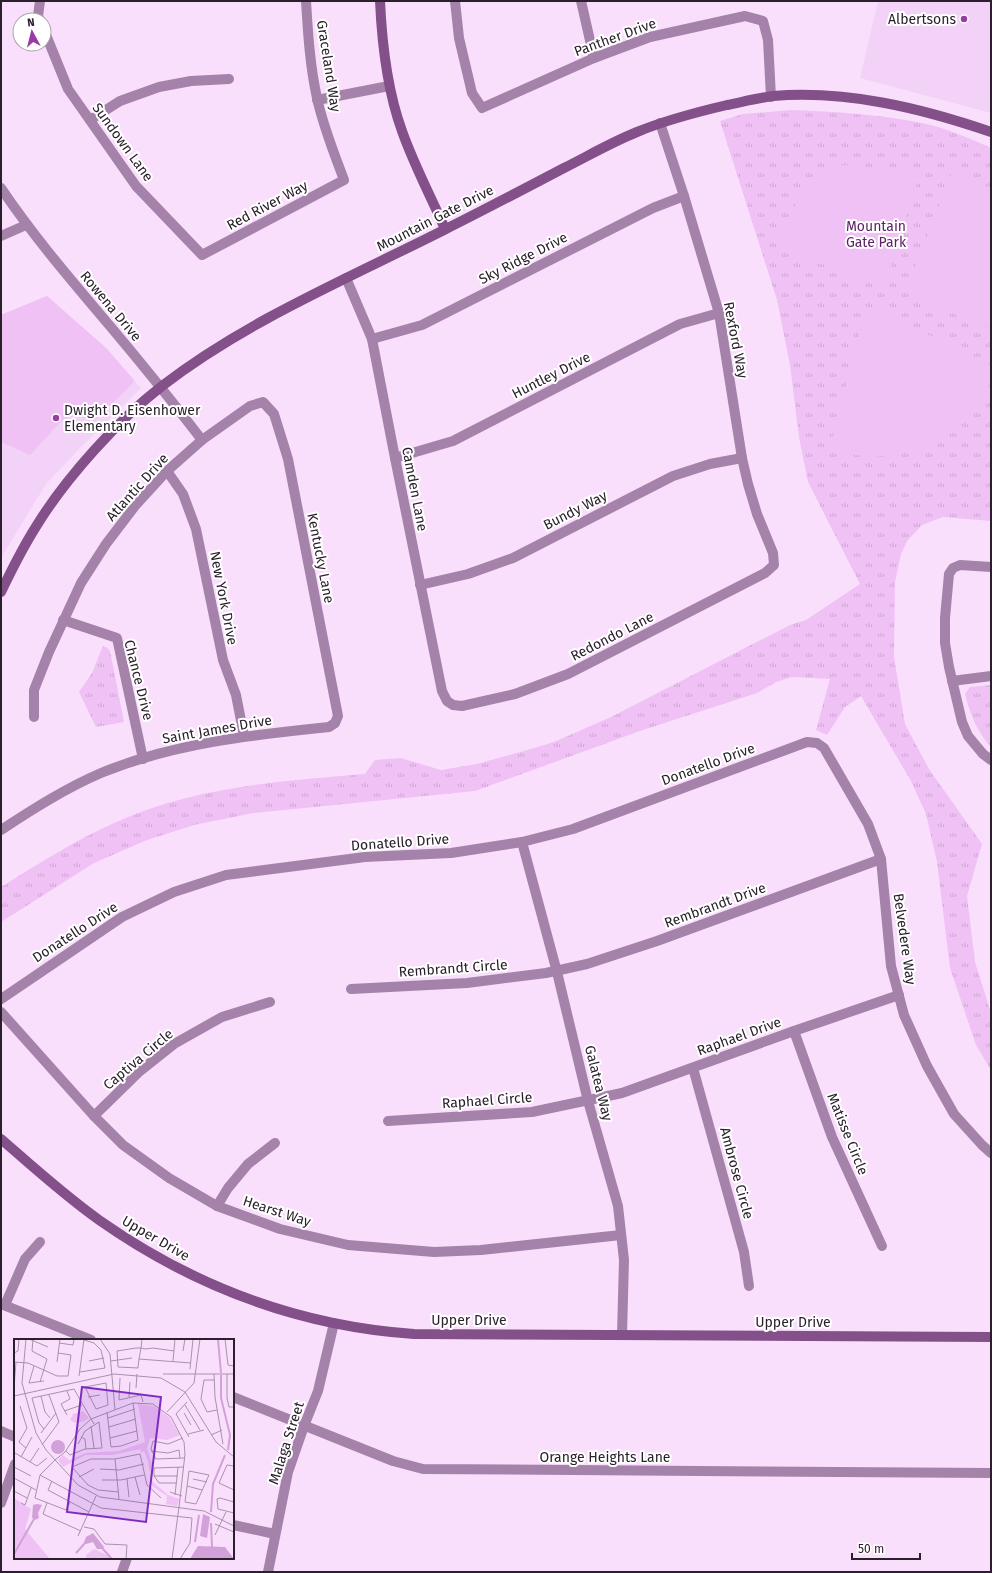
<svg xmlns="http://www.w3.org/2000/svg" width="992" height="1573" viewBox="0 0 992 1573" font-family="'Fira Sans',sans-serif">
<defs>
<pattern id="grass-tufts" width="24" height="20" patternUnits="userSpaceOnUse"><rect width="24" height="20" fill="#efc1f5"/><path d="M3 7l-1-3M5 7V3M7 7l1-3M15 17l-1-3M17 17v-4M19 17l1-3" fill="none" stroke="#cda6d2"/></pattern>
</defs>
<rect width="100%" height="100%" fill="#fadffd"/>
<g fill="#f3d2f7">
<path d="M878,1H991V113L860,78Z"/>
<path d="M47,296L106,348L141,388L81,447L46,484L1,558V315Z"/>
</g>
<g fill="url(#grass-tufts)">
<path d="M791,110C835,112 879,114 922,123C946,128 969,138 991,148V521L943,517L922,525L907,541L901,554L895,582L894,657L905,724L929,769L982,844L967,896L975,962L991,1013V1070L976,1045L950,968L937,862L926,814L911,781L861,696L845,707L827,735L816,730L830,679L792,677L776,682L757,693L640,731L475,791L253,813L194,825L147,840L94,863L1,922V887C38,864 74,841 114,823C193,787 279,781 365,774L375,760L401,758L441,770L477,764L524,751L554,742L611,717L790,625L806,620L860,584L808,482L799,437L790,365L777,300L720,121L743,114Z"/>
<path d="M103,646L106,647L110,651L124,722L96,727L79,692L92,673Z"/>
<path d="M991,685V747C976,730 971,716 965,694L970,687Z"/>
</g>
<g fill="#efc1f5">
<path d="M844,165L892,170L919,177L888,274L882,281L872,283L777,247C781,223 796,203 810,184C812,180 814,176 818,174C826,168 835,167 844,165Z"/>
<path d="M953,169L983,183L991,190V328L921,301L909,294L907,283L912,275Z"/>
<path d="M47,296L106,348L134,380L132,384L94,421L76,416L63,419L30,455L1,442V315Z"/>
<path d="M885,312L899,321L991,365V381L982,400L962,424L935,443L899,455L867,457L829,450L861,328L870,317Z"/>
</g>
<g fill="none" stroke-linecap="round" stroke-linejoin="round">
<g stroke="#a582aa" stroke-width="10">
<path d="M455,1L459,38L472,93L482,108L594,58L650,37L745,16L763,21L768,40L771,97"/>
<path d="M581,1L594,58"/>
<path d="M40,20L38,16L40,1"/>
<path d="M44,30L68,89L136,186L202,255L344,180C334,153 323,126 317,98C310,66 308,34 306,1"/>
<path d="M317,100L389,86"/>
<path d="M90,120L120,101L159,87L191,81L229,79"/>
<path d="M1,188C34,237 72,281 110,326C142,364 172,401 202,440"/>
<path d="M1,236L26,225"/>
<path d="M346,278L372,339L395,458L442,691L447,701L453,705L462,706L515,694L568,674L765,573L774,565L773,553L757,514L748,484L742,458L719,313L684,196L660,123"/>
<path d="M372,339L422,325L653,208L684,196"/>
<path d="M395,458L453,441L680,324L719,313"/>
<path d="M167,471L183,494L196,529L223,660L236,695L244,736"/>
<path d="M991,567L960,565L953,568L949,574L945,618V643L949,667L962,722L968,736L983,754L991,760"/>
<path d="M420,585L468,574L513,558L673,476L710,464L742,458"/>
<path d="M63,620L117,638L143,759"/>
<path d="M952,681L991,676"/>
<path d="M1,830C33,809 66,788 101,773C174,743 251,735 329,727L335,723L338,716L288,459L274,414L263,402L250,406L202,440L167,471L135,506L106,544L81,583L49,652L34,690V717"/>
<path d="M522,842L557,972L588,1101L618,1206L624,1260L622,1335"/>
<path d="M351,989L467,983L546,973L587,964L657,941L881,859"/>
<path d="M1,999L122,917L174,892L226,875L365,857L451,853L522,842L573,829L807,742L817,743L824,748L868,824L881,859L891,966L904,1015L927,1066L954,1114L982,1145L991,1153"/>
<path d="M1,1012L94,1116L123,1145L169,1178L217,1206L280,1229L348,1245L434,1252L481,1250L621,1235"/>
<path d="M794,1031L832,1137L882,1246"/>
<path d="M693,1068L744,1252L749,1286"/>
<path d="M94,1116L140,1071L174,1044L222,1017L270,1002"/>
<path d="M388,1121L532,1112L622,1093L794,1031L899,995"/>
<path d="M217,1206L228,1188L248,1164L275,1143"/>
<path d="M1,1304L91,1340"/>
<path d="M5,1305L25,1259L40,1242"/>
<path d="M233,1397L393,1461L423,1469L991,1473"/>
<path d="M1,1431L15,1437"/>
<path d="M1,1503L15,1464"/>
<path d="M233,1525L275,1534"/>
<path d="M122,1572L127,1558"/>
<path d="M268,1572L288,1472L304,1426L318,1391L334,1323"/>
</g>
<g stroke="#835089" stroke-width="10">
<path d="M380,1C382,45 387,90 402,131C414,165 431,197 445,229"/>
<path d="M1,592C12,569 23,547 37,525C66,478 118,420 162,386C246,321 349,278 444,230C484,210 524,189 564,168C588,156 612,142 637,132C666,120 697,112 727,105C742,102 758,98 773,96C847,90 921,108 991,132"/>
<path d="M1,1139C33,1167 65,1196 99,1220C193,1286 299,1326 414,1334L991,1337"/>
</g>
</g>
<g fill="#983ca5" stroke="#fff" stroke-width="1.5">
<circle cx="964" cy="19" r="4"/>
<circle cx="56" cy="418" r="4"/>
</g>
<g text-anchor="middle" stroke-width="4" stroke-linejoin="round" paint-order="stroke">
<g font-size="14" fill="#2a202b" stroke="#fff" text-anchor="end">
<text x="956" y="24">Albertsons</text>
<text x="64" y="415" text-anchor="start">Dwight D. Eisenhower<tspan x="64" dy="16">Elementary</tspan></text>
</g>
<g font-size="14" fill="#2a202b" stroke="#fff">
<text transform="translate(615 37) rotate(-20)" y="5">Panther Drive</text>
<text transform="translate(329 66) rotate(81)" y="5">Graceland Way</text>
<text transform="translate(123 142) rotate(54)" y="5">Sundown Lane</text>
<text transform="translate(267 205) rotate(-28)" y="5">Red River Way</text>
<text transform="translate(435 218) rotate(-27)" y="5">Mountain Gate Drive</text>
<text transform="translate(523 258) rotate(-27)" y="5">Sky Ridge Drive</text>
<text transform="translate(111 306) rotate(50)" y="5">Rowena Drive</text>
<text transform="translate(736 340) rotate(79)" y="5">Rexford Way</text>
<text transform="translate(551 375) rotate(-27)" y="5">Huntley Drive</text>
<text transform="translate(137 487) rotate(-48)" y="5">Atlantic Drive</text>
<text transform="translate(415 489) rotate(79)" y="5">Camden Lane</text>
<text transform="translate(575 510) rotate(-27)" y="5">Bundy Way</text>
<text transform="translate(321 558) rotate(79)" y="5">Kentucky Lane</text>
<text transform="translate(224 598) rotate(79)" y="5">New York Drive</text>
<text transform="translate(612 636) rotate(-27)" y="5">Redondo Lane</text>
<text transform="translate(139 680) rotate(76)" y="5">Chance Drive</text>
<text transform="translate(217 729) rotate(-10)" y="5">Saint James Drive</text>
<text transform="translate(708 764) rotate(-20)" y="5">Donatello Drive</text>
<text transform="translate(400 842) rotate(-4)" y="5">Donatello Drive</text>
<text transform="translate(715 905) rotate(-20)" y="5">Rembrandt Drive</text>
<text transform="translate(75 932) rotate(-33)" y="5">Donatello Drive</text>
<text transform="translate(905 939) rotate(82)" y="5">Belvedere Way</text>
<text transform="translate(453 968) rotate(-4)" y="5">Rembrandt Circle</text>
<text transform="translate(739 1036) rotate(-20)" y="5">Raphael Drive</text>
<text transform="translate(138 1059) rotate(-40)" y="5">Captiva Circle</text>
<text transform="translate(599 1083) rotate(76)" y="5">Galatea Way</text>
<text transform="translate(487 1100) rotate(-4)" y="5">Raphael Circle</text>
<text transform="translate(848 1134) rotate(68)" y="5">Matisse Circle</text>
<text transform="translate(737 1173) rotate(75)" y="5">Ambrose Circle</text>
<text transform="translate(277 1211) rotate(18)" y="5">Hearst Way</text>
<text transform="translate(156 1238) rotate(30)" y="5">Upper Drive</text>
<text x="469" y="1325">Upper Drive</text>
<text x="793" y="1327">Upper Drive</text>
<text transform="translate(286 1443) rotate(-72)" y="5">Malaga Street</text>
<text x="605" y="1462">Orange Heights Lane</text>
</g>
<g font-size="14" fill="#5d2265" stroke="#fff">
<text x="876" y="231">Mountain<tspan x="876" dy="16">Gate Park</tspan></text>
</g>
</g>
<g transform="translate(14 1339)">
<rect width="220" height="220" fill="#fadffd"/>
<path d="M124,65L140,67L155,78L166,96L153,101L136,99L133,109L138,125L136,134L139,143L154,156L165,160L163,167L152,165L153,157L138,147L134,122L130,112L126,114L127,110L98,116H72L49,128L44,121L49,116L55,121L72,114L105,112L131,103ZM0,159L17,170L11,190L36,220H0ZM80,210L93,216L96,220H72V216Z" fill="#efc1f5"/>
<path d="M142,71L148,78L147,85L138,80ZM69,72L75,79L71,82L61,84L56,81L59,75ZM134,82L144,87L138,92H130Z" fill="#efc1f5"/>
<path d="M37 108a7 7 0 1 1 14 0a7 7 0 1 1-14 0ZM23,165L28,166L24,174L25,179L21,181L18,179L19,166ZM189,175L196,178L193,199L186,197ZM79,194L90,208L89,210H83L79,203L72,205L70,203L72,198ZM184,207L211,208L220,220H176Z" fill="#d3a1d9"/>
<path fill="none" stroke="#d3a1d9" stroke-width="2" d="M204,0L207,34M207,36V59L216,96L214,111M197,173L199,145L211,116M197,184L198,208M181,203L185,176M88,209L98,220M62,214L72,203M0,215L20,180"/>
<path fill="none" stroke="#a793a9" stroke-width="1" d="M12,0L8,44L22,94L32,111L64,146L86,158L190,172L220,187M15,0L34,8M19,0L18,12L33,20L26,43M86,0L96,15L101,71M128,0L127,9L125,20L124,28V29L104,28L103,12L122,9H127L131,10L139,9L160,12M211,0L214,26L220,27M45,4L59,6L60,0M169,12L171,0M0,14L4,12L5,0M125,20L177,24M75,22L90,19M97,22L118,19M159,22L161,0M0,23L14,24L43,37H54L57,16L44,14M43,23L46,0M20,27L15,44L30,42M176,30L179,0M66,33L91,29L87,11L80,4L70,1M149,35H220M200,35L201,58L209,105M213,35V59L215,68H220M65,37L70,0M106,39L105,61L127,56L129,63M200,41H190L187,60L193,73L203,71M92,44L94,66L82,70L71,48ZM0,49L2,23M122,49L123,35M0,57L100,35L147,39L171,53L202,103L220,118M27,57L31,73L36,79M74,58L86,56M115,58L116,43M173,63L162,75L175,98M171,66L186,91M6,67L13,89L5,103L12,109M50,72L68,66M93,73L97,108L107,107L124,101L119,64M153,73L180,44L186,0M170,74L177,86M53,76L47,65L56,60L53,52M94,79L121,70M77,87L80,109M95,88L122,80M30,90L25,84L18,59L60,50L80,85M27,94L42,74M174,95L190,91M197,96L208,91M67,98L71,100L72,110M96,99L123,92M169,99L154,105L139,102L137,110L142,120L171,119M28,106L45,83L35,56M52,112L56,116L71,110L88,109L85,83L71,92L64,105M137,112L154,114L165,111L166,119M1,114L23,127L33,119M7,118L18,98M101,120L105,160M41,121L26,136L21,159L52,171L56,163M41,121L51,113L66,90L77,80L119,64L139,65L157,78L170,103L171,115L165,168M16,123L25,109M220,127L213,126L205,144L220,151M0,128L17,137M86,130L105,131L130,125M175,132L195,136L182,165L171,163ZM26,136L87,169L178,179L176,204L166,220M140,137H164M65,138L80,130M121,138L126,156M0,139L22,151M113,140L115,158M179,140L193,143M88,141H107L130,136M38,142L34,151L75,173M163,144H145L140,137V129L170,128M173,147L188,151M0,152L13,159M105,153L84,151L74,146L58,128L77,120H101L126,115L133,146L147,159M156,153L168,157M161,156L164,128M220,163L206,159L203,160L204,170L220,174M7,164L11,166L17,149M33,164L29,175L67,192M201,185L220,193M70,188L80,190L91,205L113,206L112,220M201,196L212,173M64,197L82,157M158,220L165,168"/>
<path fill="#7b2cbf" fill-opacity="0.15" stroke="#7b2cbf" stroke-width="2" d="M68,48L147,58L132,183L53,173Z"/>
<rect width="220" height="220" fill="none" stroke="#2a202b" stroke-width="2"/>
</g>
<rect width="992" height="1573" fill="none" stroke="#2a202b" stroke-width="4"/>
<g transform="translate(32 32) rotate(353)"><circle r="19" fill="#ffffff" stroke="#aaa6aa"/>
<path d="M0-3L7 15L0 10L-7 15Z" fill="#983ca5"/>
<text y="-6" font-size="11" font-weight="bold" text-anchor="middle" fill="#2a202b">N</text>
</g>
<path d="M852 1553v6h68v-6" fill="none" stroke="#2a202b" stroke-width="2"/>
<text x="858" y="1553" font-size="12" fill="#2a202b" stroke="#ffffff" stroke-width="3" paint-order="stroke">50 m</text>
</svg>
